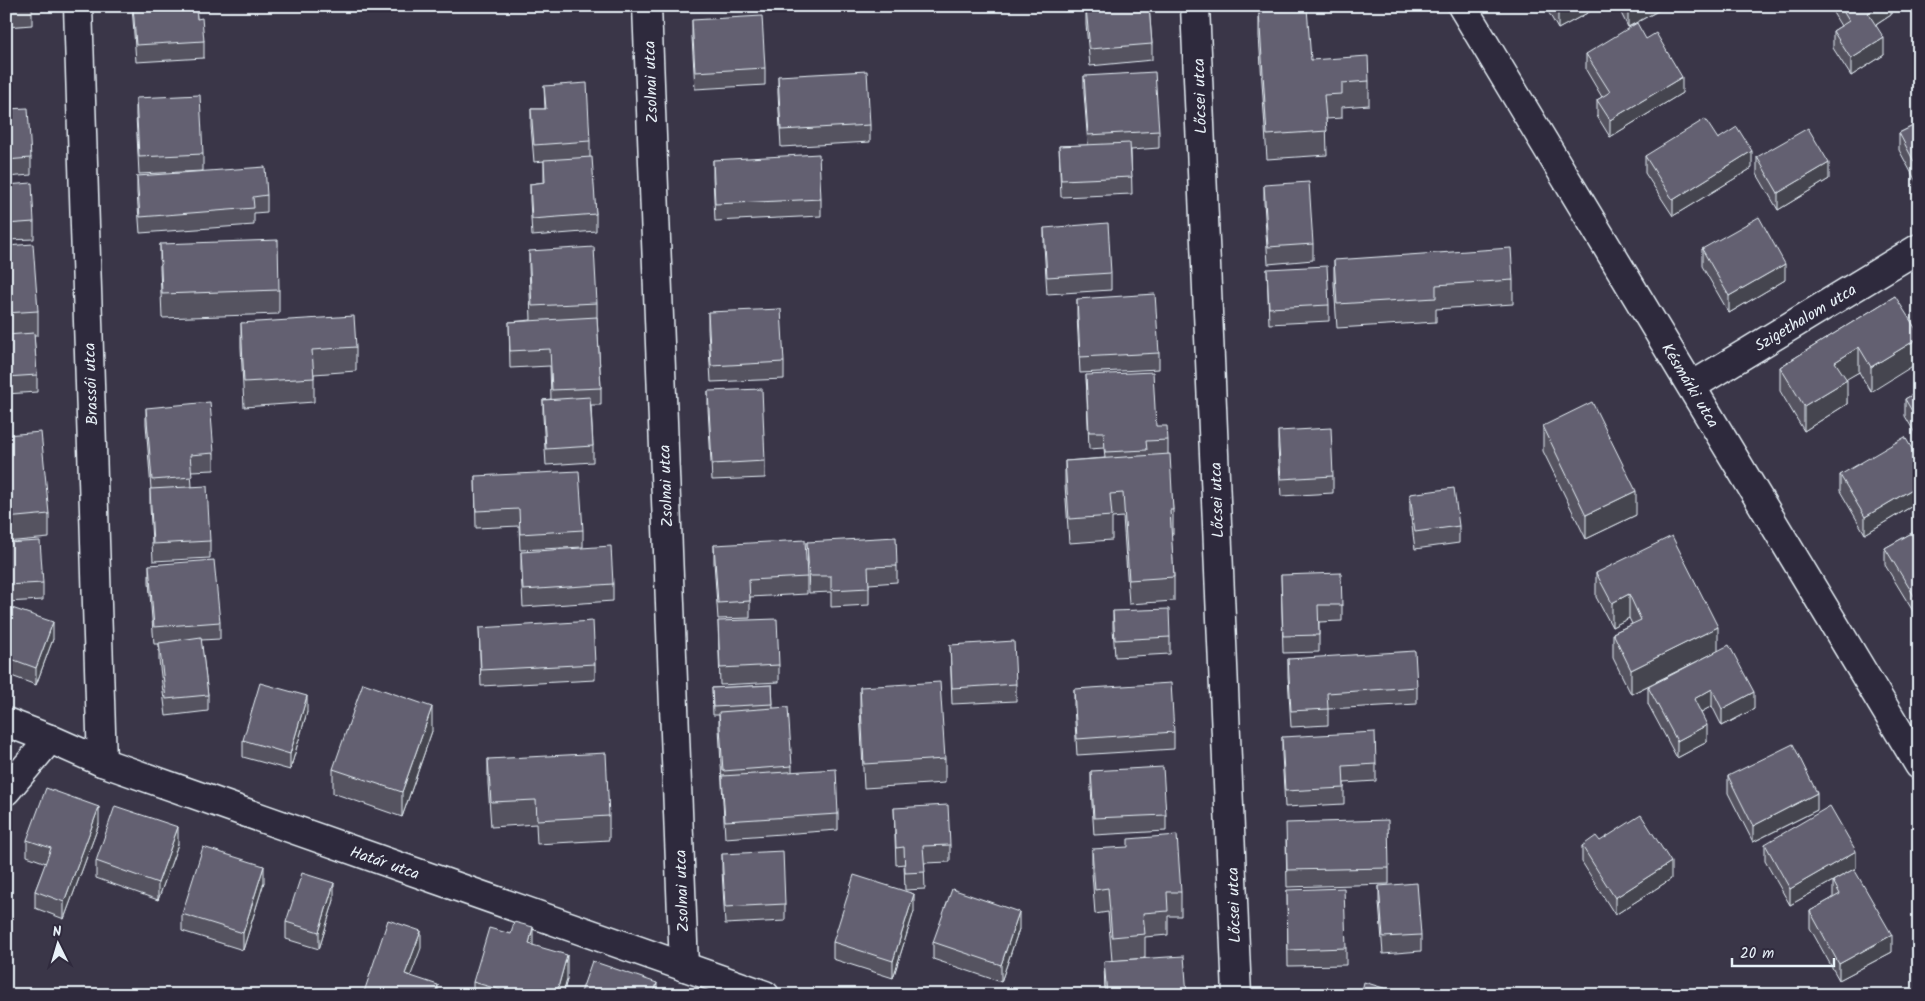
<svg xmlns="http://www.w3.org/2000/svg" width="1925" height="1001" viewBox="0 0 1925 1001" font-family="Kalam,sans-serif">
<rect width="100%" height="100%" fill="#3a3648"/>
<filter id="ink" filterUnits="userSpaceOnUse"><feTurbulence type="fractalNoise" baseFrequency=".02" numOctaves="2"/><feDisplacementMap in="SourceGraphic" scale="10" xChannelSelector="R" yChannelSelector="G"/><feConvolveMatrix kernelMatrix="1 2 1 2 8 2 1 2 1" color-interpolation-filters="sRGB"/></filter>
<g filter="url(#ink)">
<g fill="none" stroke-linecap="round" stroke-linejoin="round">
<g stroke="#e8f1f8" stroke-width="31">
<g id="street">
<path d="M78,6L102,762"/>
<path d="M647,6L684,967"/>
<path d="M1195,6L1237,995"/>
<path d="M1692,386L1919,248"/>
<path d="M6,722L50,739L102,762L765,995"/>
<path d="M6,791L50,739"/>
</g>
</g>
<g stroke="#e8f1f8" stroke-width="31">
<path id="secondary" d="M1462,6L1919,765"/>
</g>
<use href="#street" stroke="#2f2a3d" stroke-width="28"/>
<use href="#secondary" stroke="#2f2a3d" stroke-width="28"/>
</g>
<g fill="#555361" stroke="#e8f1f8">
<path d="M6,6H32V25L6,27Z"/>
<path d="M132,6H196L197,19L204,41V58L136,62Z"/>
<path d="M1096,6H1149L1152,44V60L1090,66L1086,25V8L1096,7Z"/>
<path d="M1545,6H1600L1558,29Z"/>
<path d="M1619,6H1667L1628,27L1619,9Z"/>
<path d="M1829,6H1891V15L1876,25L1884,55L1851,76L1833,48V31L1841,26Z"/>
<path d="M1259,12L1311,60L1369,81V105L1342,107V118L1326,119L1327,155L1267,159L1259,36Z"/>
<path d="M692,20L765,68V85L695,89L692,37Z"/>
<path d="M1646,39L1682,93L1610,137L1597,116V100L1602,97L1586,70V54Z"/>
<path d="M778,76L870,125V142L781,147L778,93Z"/>
<path d="M1084,76L1159,131V148L1131,150L1132,194L1061,197L1059,146L1088,145L1084,93Z"/>
<path d="M544,86L590,141V157L596,214V231L532,236L530,200V184L544,182V161L534,162L531,126V109H545Z"/>
<path d="M136,98L203,154V171L139,174L136,115Z"/>
<path d="M6,109L31,158V175L6,177Z"/>
<path d="M1919,123V187L1899,150V133Z"/>
<path d="M1718,139L1752,168L1673,216L1645,173V156Z"/>
<path d="M1757,157L1829,179L1778,210L1757,174Z"/>
<path d="M713,160L821,199V216L715,221L713,177Z"/>
<path d="M137,176L267,195V212L254,213V225L140,233L137,193Z"/>
<path d="M6,185L34,222V239L6,240Z"/>
<path d="M1264,185L1313,244V260L1268,264L1264,202Z"/>
<path d="M1044,228L1111,273V290L1047,294L1044,245Z"/>
<path d="M160,244L279,290V314L162,318L160,268Z"/>
<path d="M6,246L38,311V335H34L37,375V392L6,394Z"/>
<path d="M1702,249L1785,280L1729,313L1702,266Z"/>
<path d="M529,251L597,303V317L601,388V405H591L593,446V462L546,465L543,416V400L551,399L550,366L510,368L509,322L531,320L529,267Z"/>
<path d="M1334,260L1513,280V304L1436,309V322L1337,328L1334,284Z"/>
<path d="M1267,269L1329,305V321L1269,324Z"/>
<path d="M1895,296L1871,392L1859,372L1846,379L1847,404L1804,431L1780,391V367Z"/>
<path d="M1077,299L1159,353V369L1080,373L1077,315Z"/>
<path d="M708,312L784,362V379L711,382L708,329Z"/>
<path d="M241,323L356,347V371L314,374V402L244,407L241,347Z"/>
<path d="M1086,375L1156,426L1168,440V454L1173,510V534H1171L1174,577V601L1129,604L1123,517L1112,518V540L1069,543L1065,485V461L1105,458L1104,448L1089,449Z"/>
<path d="M708,391L765,461V478L712,480L708,408Z"/>
<path d="M1919,391V440L1905,416V399Z"/>
<path d="M146,408L214,453V470L191,471L192,487L210,541V558L153,561L150,506V489H151L146,424Z"/>
<path d="M1543,426L1636,515L1586,539L1543,451Z"/>
<path d="M1278,431L1333,476V493L1281,496L1278,448Z"/>
<path d="M6,435L49,514V538L6,542Z"/>
<path d="M1919,461V502L1865,534L1840,491V475Z"/>
<path d="M475,476L583,530V547L520,550L519,526L476,528Z"/>
<path d="M1410,494L1459,526V543L1415,549L1410,511Z"/>
<path d="M1919,529V621L1885,565V548Z"/>
<path d="M807,542L897,566V582L869,584V605L831,607V592L809,593Z"/>
<path d="M6,543L43,583V600L6,602Z"/>
<path d="M714,545L807,577V594L750,597V618L718,619L714,562Z"/>
<path d="M521,552L613,584V601L523,607L521,569Z"/>
<path d="M149,565L220,622V639L201,640L208,695V711L166,716L159,660V644H154L149,582Z"/>
<path d="M1596,573L1718,651L1754,709L1722,726L1712,706L1701,712L1707,742L1677,758L1648,704V687L1696,662L1631,694L1613,658V633L1632,624L1629,618L1612,627L1596,597Z"/>
<path d="M1281,575L1342,605V621L1319,622V652L1283,653Z"/>
<path d="M6,606L53,639L36,685L6,674Z"/>
<path d="M1113,611L1170,637V654L1115,657L1113,628Z"/>
<path d="M718,621L779,665V682L720,685Z"/>
<path d="M479,628L595,664V680L481,686Z"/>
<path d="M950,645L1016,684V701L952,704Z"/>
<path d="M1288,659L1417,687V704L1328,709V725L1291,727L1288,676Z"/>
<path d="M772,685L773,708L792,766V772L838,814V830L725,838L719,728V715H713L712,688Z"/>
<path d="M860,687L945,759V783L864,788L860,711Z"/>
<path d="M1074,689L1174,732V749L1077,755L1074,706Z"/>
<path d="M307,712L290,770L243,757V740Z"/>
<path d="M432,731L402,817L333,793V769Z"/>
<path d="M1282,737L1376,764V781L1344,783V804L1285,807L1282,754Z"/>
<path d="M488,759L609,816V840L537,844L536,824L491,827L488,783Z"/>
<path d="M1091,771L1166,815V831L1094,835L1091,788Z"/>
<path d="M1728,776L1817,810L1753,842L1728,793Z"/>
<path d="M894,808L950,845V862L924,863L925,889L905,890L904,864L896,865Z"/>
<path d="M99,824L64,919L35,908V891L46,863L27,856V840Z"/>
<path d="M1286,840L1389,868V884L1287,887Z"/>
<path d="M1600,841L1671,879L1615,915L1582,862V846Z"/>
<path d="M178,844L158,900L96,878V861Z"/>
<path d="M1765,844L1856,868L1790,905L1765,861Z"/>
<path d="M1092,849L1181,892V916H1168V935L1145,937V958L1112,961L1108,912L1095,914L1092,873Z"/>
<path d="M722,854L785,904V921L725,924L722,870Z"/>
<path d="M1833,881L1892,952L1839,980L1810,928V911L1833,898Z"/>
<path d="M264,882L243,950L182,931V914Z"/>
<path d="M1379,886L1421,935V951L1383,954L1379,902Z"/>
<path d="M1287,890L1346,948V965L1288,966Z"/>
<path d="M334,900L319,949L286,939V922Z"/>
<path d="M914,911L893,978L833,959V942Z"/>
<path d="M1019,929L1001,982L933,959V942Z"/>
<path d="M533,946L567,979L563,995H473V982Z"/>
<path d="M1104,961L1187,995H1105Z"/>
</g>
<g fill="#45444f" stroke="#e8f1f8">
<path d="M1570,6H1600L1558,29V13Z"/>
<path d="M1635,6H1667L1628,27V10Z"/>
<path d="M1879,6H1891V15L1868,30V13Z"/>
<path d="M1884,38V55L1851,76V59Z"/>
<path d="M1682,77V93L1610,137V120Z"/>
<path d="M1752,151V168L1673,216V200Z"/>
<path d="M1829,163V179L1778,210V193Z"/>
<path d="M1785,264V280L1729,313V296Z"/>
<path d="M1919,338V362L1871,392V367Z"/>
<path d="M1859,347V372L1835,386V362Z"/>
<path d="M1847,380V404L1804,431V406Z"/>
<path d="M1919,485V502L1865,534V517Z"/>
<path d="M1636,491V515L1586,539V515Z"/>
<path d="M1629,594V618L1612,627V603Z"/>
<path d="M53,622V639L36,685V668Z"/>
<path d="M1718,627V651L1631,694V670Z"/>
<path d="M1712,689V706L1694,716V699Z"/>
<path d="M1754,692V709L1722,726V709Z"/>
<path d="M307,696V712L290,770V754Z"/>
<path d="M432,707V731L402,817V792Z"/>
<path d="M1707,725V742L1677,758V741Z"/>
<path d="M1817,793V810L1753,842V826Z"/>
<path d="M99,807V824L64,919V902Z"/>
<path d="M178,827V844L158,900V883Z"/>
<path d="M1856,851V868L1790,905V889Z"/>
<path d="M1671,862V879L1615,915V898Z"/>
<path d="M264,866V882L243,950V933Z"/>
<path d="M334,883V900L319,949V932Z"/>
<path d="M914,894V911L893,978V961Z"/>
<path d="M1019,912V929L1001,982V965Z"/>
<path d="M533,927V951L529,944Z"/>
<path d="M421,931V948L405,991V974Z"/>
<path d="M1892,935V952L1839,980V964Z"/>
<path d="M567,955V979L563,995H556Z"/>
<path d="M657,983V995H653Z"/>
<path d="M438,985V995H435Z"/>
</g>
<g fill="#636171" stroke="#e8f1f8">
<path d="M133,6H196L197,19L202,18L204,41L136,45Z"/>
<path d="M1097,6H1149L1152,44L1090,49L1086,8L1097,7Z"/>
<path d="M1555,6H1570L1558,13Z"/>
<path d="M1626,6H1635L1628,10Z"/>
<path d="M1840,6H1879L1868,13L1884,38L1851,59L1833,31L1849,21Z"/>
<path d="M1307,8L1311,60L1368,56L1369,81L1342,83V94L1324,95L1327,131L1267,135L1259,12Z"/>
<path d="M762,16L765,68L695,72L692,20Z"/>
<path d="M1637,23L1646,39L1656,33L1682,77L1610,120L1597,100L1610,92L1586,54Z"/>
<path d="M867,71L870,125L781,130L778,76Z"/>
<path d="M1155,72L1159,131L1088,135L1084,76Z"/>
<path d="M587,83L590,141L534,145L531,109H546L544,86Z"/>
<path d="M200,95L203,154L139,157L136,98Z"/>
<path d="M28,108L31,158L6,160V109Z"/>
<path d="M1705,119L1718,139L1737,127L1752,151L1673,200L1645,156Z"/>
<path d="M1919,123V171L1899,133Z"/>
<path d="M1808,128L1829,163L1778,193L1757,157Z"/>
<path d="M1130,143L1132,177L1061,180L1059,146Z"/>
<path d="M819,154L821,199L715,204L713,160Z"/>
<path d="M592,157L596,214L532,219L530,184L545,182L544,160Z"/>
<path d="M265,167L267,195L253,197L254,208L140,217L137,176Z"/>
<path d="M1309,182L1313,244L1268,247L1264,185Z"/>
<path d="M32,183L34,222L6,224V185Z"/>
<path d="M1759,217L1785,264L1729,296L1702,249Z"/>
<path d="M1108,223L1111,273L1047,277L1044,228Z"/>
<path d="M278,240L279,290L162,294L160,244Z"/>
<path d="M33,244L38,311L6,313V246Z"/>
<path d="M594,247L597,303L532,306L529,251Z"/>
<path d="M1511,248L1513,280L1436,285V298L1337,304L1334,260Z"/>
<path d="M1327,266L1329,305L1269,308L1267,269Z"/>
<path d="M1155,294L1159,353L1080,357L1077,299Z"/>
<path d="M1895,296L1919,334V338L1871,367L1859,347L1835,362L1847,380L1804,406L1780,367Z"/>
<path d="M781,309L784,362L711,366L708,312Z"/>
<path d="M354,316L356,347L312,350L314,378L244,382L241,323Z"/>
<path d="M597,317L601,388L552,390L550,349L510,351L509,322Z"/>
<path d="M34,333L37,375L6,377V335Z"/>
<path d="M1153,372L1156,426H1167L1168,440L1146,441L1147,450L1105,452L1104,432H1089L1086,375Z"/>
<path d="M762,389L765,461L712,464L708,391Z"/>
<path d="M1919,391V423L1905,399Z"/>
<path d="M590,397L593,446L546,449L543,400Z"/>
<path d="M210,402L214,453L190,455L192,477L152,480L146,408Z"/>
<path d="M1592,402L1636,491L1586,515L1543,426Z"/>
<path d="M1331,428L1333,476L1281,479L1278,431Z"/>
<path d="M41,432L49,514L6,518V435Z"/>
<path d="M1905,437L1919,461V485L1865,517L1840,475Z"/>
<path d="M1170,454L1173,510H1170L1174,577L1129,580L1123,493L1110,494L1112,516L1069,519L1065,461Z"/>
<path d="M579,471L583,530L520,534L519,509L476,511L475,476Z"/>
<path d="M207,486L210,541L153,544L150,489Z"/>
<path d="M1454,488L1459,526L1415,532L1410,494Z"/>
<path d="M1919,529V604L1885,548Z"/>
<path d="M1672,536L1718,627L1631,670L1613,633L1641,620L1629,594L1612,603L1596,573Z"/>
<path d="M896,537L897,566L868,567L869,588L831,590V576H809L807,542Z"/>
<path d="M805,540L807,577L749,580L750,601L718,603L714,545Z"/>
<path d="M40,541L43,583L6,585V543Z"/>
<path d="M611,546L613,584L523,590L521,552Z"/>
<path d="M214,560L220,622L154,627L149,565Z"/>
<path d="M1341,573L1342,605H1318L1319,635L1283,636L1281,575Z"/>
<path d="M6,606L53,622L36,668L6,657Z"/>
<path d="M1169,609L1170,637L1115,640L1113,611Z"/>
<path d="M777,619L779,665L720,668L718,621Z"/>
<path d="M593,621L595,664L481,670L479,628Z"/>
<path d="M201,637L208,695L166,699L159,643Z"/>
<path d="M1014,641L1016,684L952,688L950,645Z"/>
<path d="M1729,645L1754,692L1722,709L1712,689L1694,699L1707,725L1677,741L1648,687Z"/>
<path d="M1415,651L1417,687L1327,693L1328,709L1291,711L1288,659Z"/>
<path d="M940,682L945,759L864,764L860,687Z"/>
<path d="M260,683L307,696L290,754L243,740Z"/>
<path d="M363,683L432,707L402,792L333,769Z"/>
<path d="M1171,683L1174,732L1077,739L1074,689Z"/>
<path d="M772,685L773,704L713,707L712,688Z"/>
<path d="M788,707L792,766L723,771L719,712Z"/>
<path d="M1375,732L1376,764L1343,766L1344,788L1285,791L1282,737Z"/>
<path d="M1793,744L1817,793L1753,826L1728,776Z"/>
<path d="M606,753L609,816L537,820L536,800L491,802L488,759Z"/>
<path d="M1163,767L1166,815L1094,818L1091,771Z"/>
<path d="M836,769L838,814L725,821L722,776Z"/>
<path d="M46,788L99,807L64,902L35,891L51,848L27,840Z"/>
<path d="M948,805L950,845L923,846L925,872L905,873L904,847L896,848L894,808Z"/>
<path d="M115,806L178,827L158,883L96,861Z"/>
<path d="M1830,806L1856,851L1790,889L1765,844Z"/>
<path d="M1641,815L1671,862L1615,898L1582,846L1596,836L1600,841Z"/>
<path d="M1388,820L1389,868L1287,870L1286,823Z"/>
<path d="M1177,835L1181,892H1167L1168,911L1143,913L1145,934L1112,937L1108,888L1095,890L1092,849L1128,847V839Z"/>
<path d="M203,847L264,866L243,933L182,914Z"/>
<path d="M783,851L785,904L725,907L722,854Z"/>
<path d="M1854,869L1892,935L1839,964L1810,911L1840,894L1833,881Z"/>
<path d="M302,873L334,883L319,932L286,922Z"/>
<path d="M854,875L914,894L893,961L833,942Z"/>
<path d="M1417,883L1421,935L1383,937L1379,886Z"/>
<path d="M1344,888L1346,948L1288,950L1287,890Z"/>
<path d="M952,889L1019,912L1001,965L933,942Z"/>
<path d="M388,920L421,931L405,974L438,985L435,995H363Z"/>
<path d="M514,922L533,927L529,944L567,955L556,995H508V992L473,982L489,928L511,934Z"/>
<path d="M1184,956L1187,995H1107L1104,961Z"/>
<path d="M592,961L657,983L653,995H580Z"/>
<path d="M1364,982L1400,993V995H1361Z"/>
</g>
</g>
<g text-anchor="middle" stroke-width="4" stroke-linejoin="round" paint-order="stroke">
<g font-size="16" fill="#e8f1f8" stroke="#2f2a3d">
<text transform="translate(650 82) rotate(-92)" y="6">Zsolnai utca</text>
<text transform="translate(1199 96) rotate(-92)" y="6">Lőcsei utca</text>
<text transform="translate(1805 317) rotate(-31)" y="6">Szigethalom utca</text>
<text transform="translate(90 384) rotate(-92)" y="6">Brassói utca</text>
<text transform="translate(1691 385) rotate(59)" y="6">Késmárki utca</text>
<text transform="translate(665 486) rotate(-92)" y="6">Zsolnai utca</text>
<text transform="translate(1216 500) rotate(-92)" y="6">Lőcsei utca</text>
<text transform="translate(385 862) rotate(19)" y="6">Határ utca</text>
<text transform="translate(681 891) rotate(-92)" y="6">Zsolnai utca</text>
<text transform="translate(1233 905) rotate(-92)" y="6">Lőcsei utca</text>
</g>
</g>
<rect width="1925" height="1001" fill="none" stroke="#2f2a3d" stroke-width="25"/>
<rect x="12" y="12" width="1900" height="976" fill="none" stroke="#e8f1f8" stroke-width="2" filter="url(#ink)"/>
<g transform="translate(58 944) rotate(355)" stroke="#2f2a3d" stroke-width="4" paint-order="stroke">
<path d="M0-4L9 19L0 12L-9 19Z" fill="#e8f1f8"/>
<text y="-8" font-size="14" font-weight="bold" text-anchor="middle" fill="#e8f1f8">N</text>
</g>
<path d="M1732 958v8h102v-8" fill="none" stroke="#e8f1f8" stroke-width="2.5"/>
<text x="1740" y="958" font-size="15" fill="#e8f1f8" stroke="#2f2a3d" stroke-width="4" paint-order="stroke">20 m</text>
</svg>
